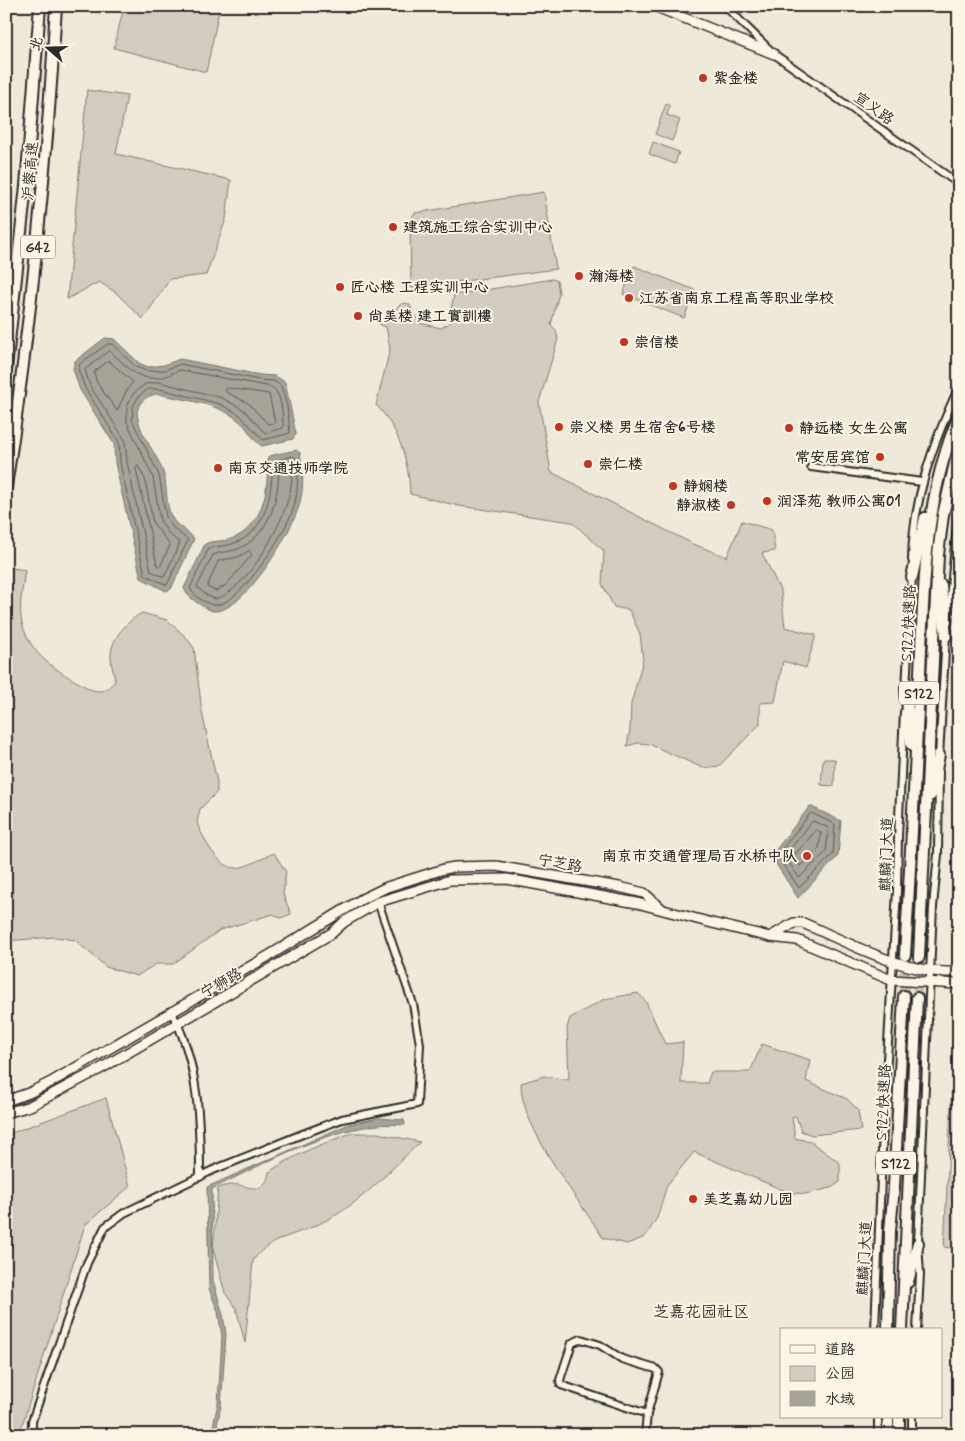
<svg xmlns="http://www.w3.org/2000/svg" width="965" height="1441" viewBox="0 0 965 1441" font-family="Mynerve,'LXGW WenKai TC',sans-serif">
<rect width="100%" height="100%" fill="#efe9da"/>
<filter id="ink" filterUnits="userSpaceOnUse"><feTurbulence type="fractalNoise" baseFrequency=".02" numOctaves="2"/><feDisplacementMap in="SourceGraphic" scale="10" xChannelSelector="R" yChannelSelector="G"/><feConvolveMatrix kernelMatrix="1 2 1 2 8 2 1 2 1" color-interpolation-filters="sRGB"/></filter>
<g filter="url(#ink)">
<g fill="#d2cdc0" stroke="#7e7c76">
<path d="M124,6H220L206,72L114,48Z"/>
<path d="M87,90L127,96L116,154L231,180L226,219L206,275L170,279L143,319L115,292L99,282L67,299Z"/>
<path d="M666,104L670,106L667,115L680,120L672,141L655,134Z"/>
<path d="M653,142L679,152L675,164L649,154Z"/>
<path d="M544,192L556,269L411,288L410,220L415,213Z"/>
<path d="M634,266L695,290L684,318L623,294Z"/>
<path d="M553,279L557,281L559,293L551,325L556,330L558,339L539,402L551,472L693,544L727,557L742,521L772,530L775,551L762,553L781,592L785,627L816,635L806,668L783,661L775,702L760,703V724L719,766L703,768L649,744L638,743L627,746L630,730L631,704L643,660L640,634L629,610L614,607L602,584L604,551L572,522L459,506L410,494C409,462 399,428 376,405L390,349L386,327L379,324C387,318 395,308 403,303L409,304L419,323L441,328L448,324L454,295Z"/>
<path d="M7,567L25,570C23,586 18,608 22,623C31,659 63,674 92,690C104,693 108,689 115,681C114,673 111,665 111,657C110,639 128,620 142,613L167,620L186,637L194,648L202,712L217,782V792L200,809L197,823C203,838 218,869 237,868C250,866 262,858 274,853L286,872L283,894L291,914L281,918L273,914L220,930L173,964H156L137,976L106,967L75,940L56,937L6,941Z"/>
<path d="M823,759H835L834,786L821,785Z"/>
<path d="M638,993L646,1002L665,1044L683,1042L681,1083H707L711,1072H750L762,1044L810,1060L806,1081L847,1099L858,1110L861,1130L812,1135L801,1131L796,1116L792,1117L795,1138L811,1142L840,1163V1182L831,1188L805,1194L787,1192L694,1152L667,1185L657,1218L645,1237L627,1244L603,1238C580,1201 519,1125 521,1083L544,1076L569,1080L567,1028L570,1018L605,999Z"/>
<path d="M952,1086L959,1087V1249L944,1247Z"/>
<path d="M106,1098L130,1186L85,1225L19,1435H6V1135Z"/>
<path d="M352,1133H377L420,1142C385,1175 356,1209 312,1227C291,1236 265,1241 253,1261L245,1343L236,1308L225,1293L213,1249L218,1188C242,1180 240,1189 260,1188L267,1181L269,1172C294,1155 323,1143 352,1133Z"/>
</g>
<g fill="#a6a399" stroke="#75736d">
<path d="M105,338L114,339L139,363L148,367L164,365L180,359L260,375L275,376L285,382L296,434L293,439L262,446C252,440 248,427 238,420C218,403 183,400 159,394C146,394 134,405 138,419C142,438 157,454 163,472C168,486 165,506 172,518C178,528 189,531 194,539L171,589L166,591L141,578L115,463L114,444L80,390L73,369L75,361Z"/>
<path d="M296,450L300,453C304,472 304,491 298,509C290,534 243,614 213,611C209,610 202,606 199,604C193,600 186,595 184,588L205,544C212,540 223,542 231,539C263,528 269,489 267,460L269,456Z"/>
<path d="M810,806L841,821L838,856L798,898L771,856Z"/>
<path d="M379,1118L404,1120L405,1125C345,1118 265,1163 212,1189L213,1280L223,1315L226,1334L221,1406L215,1435H211L218,1403L222,1337L218,1311L209,1289L207,1187L349,1124Z"/>
</g>
<g fill="none" stroke-linecap="round" stroke-linejoin="round">
<g stroke="#5c5b57" stroke-width="1">
<path d="M108,344H112L136,367L147,371L165,370L180,364L259,380L274,381L281,386L287,406L290,433L263,440L240,415L220,404L160,389H148L138,397L133,407L132,420L159,475L166,517L173,528L188,540L167,585L145,575L120,463L119,442L85,388L78,369L80,364Z"/>
<path d="M109,351C129,366 136,384 166,376C171,375 175,371 180,370L272,387C282,393 283,417 283,428L265,433L244,410L222,398L159,382L145,384L133,394L127,406V422L153,477L160,520L168,533L180,543L164,577L151,571L127,462L125,440L90,386L85,370Z"/>
<path d="M109,361L133,382L126,392L117,411L97,383L94,372Z"/>
<path d="M228,388L269,394L275,423L268,424L248,403L226,392L225,389Z"/>
<path d="M293,456L296,458C299,474 298,491 294,507C287,530 240,607 214,605C210,605 204,601 200,599C196,596 192,593 190,588L209,548C216,546 224,547 232,544C268,533 271,493 273,462Z"/>
<path d="M290,464C303,497 248,593 215,599L206,595L197,587L213,555C219,552 228,552 235,550C269,538 279,499 279,467Z"/>
<path d="M138,466L145,479L153,523L170,545L160,567L157,565L136,469Z"/>
<path d="M249,551L252,555L226,585L216,591L207,587L218,561L238,557Z"/>
<path d="M811,813L835,824L833,854L799,888L777,856Z"/>
<path d="M813,821L829,828L826,852L799,878L785,856Z"/>
<path d="M817,830L821,833L819,848L800,866L794,856Z"/>
</g>
<g stroke="#c8c3b7" stroke-width="10" stroke-dasharray="10 5" stroke-linecap="butt">
<path d="M904,996L905,955"/>
<path d="M917,998L919,957"/>
</g>
<g stroke="#2b2b2b" stroke-width="10">
<g id="minor">
<path d="M725,6L774,54L959,184"/>
<path d="M811,467L922,482"/>
<path d="M912,560C913,498 933,443 959,387"/>
<path d="M948,622L959,501"/>
<path d="M906,689L912,575"/>
<path d="M939,757L946,634"/>
<path d="M171,1011C199,1062 200,1121 200,1177"/>
<path d="M875,1330L883,1127L897,891L898,838L904,712"/>
<path d="M917,1330L920,1274L918,1243L933,907L938,854L939,772"/>
<path d="M878,1417V1435"/>
<path d="M32,1435V1421L87,1263L105,1227L124,1213L213,1170L300,1135L342,1119L417,1104L420,1044L413,1004L378,902"/>
<path d="M645,1435L647,1414L659,1372L656,1369L622,1359L600,1345L581,1339L572,1343L560,1380L561,1385L647,1414"/>
<path d="M912,1435V1417"/>
</g>
</g>
<g stroke="#2b2b2b" stroke-width="12">
<g id="major">
<path d="M654,6L774,54"/>
<path d="M770,937L794,923H803C852,944 905,975 959,972"/>
<path d="M6,1101L29,1093L53,1081L270,955L362,899L387,887L444,869L455,867L496,866L619,887L644,893L662,909"/>
<path d="M6,1113L30,1106L100,1069L332,933L344,922L378,902L450,880L507,879L637,903L712,923L770,937L797,940L891,980L959,984"/>
</g>
</g>
<g stroke="#2b2b2b" stroke-width="14">
<g id="highway">
<path d="M6,369L26,186L40,6"/>
<path d="M6,487C30,327 47,167 56,6"/>
<path d="M912,577L925,518"/>
<path d="M941,585L946,636"/>
<path d="M906,688L911,744"/>
<path d="M931,795L939,755"/>
<path d="M905,955C911,861 915,767 920,672C924,586 924,496 959,416"/>
<path d="M919,957L938,555L943,515L959,446"/>
<path d="M908,1282L918,1243"/>
<path d="M888,1330L890,1231L894,1187L904,996"/>
<path d="M902,1330L917,998"/>
<path d="M888,1435V1417"/>
<path d="M899,1435V1417"/>
</g>
</g>
<use href="#minor" stroke="#fcf5e5" stroke-width="6"/>
<use href="#major" stroke="#fcf5e5" stroke-width="9"/>
<use href="#highway" stroke="#fcf5e5" stroke-width="10"/>
</g>
</g>
<g fill="#c8321e" stroke="#fcf5e5" stroke-width="2">
<circle cx="703" cy="78" r="5"/>
<circle cx="393" cy="227" r="5"/>
<circle cx="579" cy="276" r="5"/>
<circle cx="340" cy="287" r="5"/>
<circle cx="629" cy="298" r="5"/>
<circle cx="358" cy="316" r="5"/>
<circle cx="624" cy="342" r="5"/>
<circle cx="559" cy="427" r="5"/>
<circle cx="789" cy="428" r="5"/>
<circle cx="880" cy="457" r="5"/>
<circle cx="588" cy="464" r="5"/>
<circle cx="218" cy="468" r="5"/>
<circle cx="673" cy="486" r="5"/>
<circle cx="767" cy="501" r="5"/>
<circle cx="731" cy="505" r="5"/>
<circle cx="807" cy="856" r="5"/>
<circle cx="693" cy="1199" r="5"/>
</g>
<g text-anchor="middle" stroke-width="4" stroke-linejoin="round" paint-order="stroke">
<g fill="#fcf5e5" stroke="#6a6863" stroke-width="1">
<rect x="20.5" y="235.5" width="35" height="23" rx="4"/>
<rect x="899" y="681.5" width="40" height="23" rx="4"/>
<rect x="876" y="1151.5" width="40" height="23" rx="4"/>
</g>
<g font-size="14" font-weight="bold" fill="#2b2b2b">
<text x="38" y="252">G42</text>
<text x="919" y="698">S122</text>
<text x="896" y="1168">S122</text>
</g>
<g font-size="15" font-weight="bold" fill="#2b2b2b" stroke="#fcf5e5" text-anchor="start">
<text x="713" y="83">紫金楼</text>
<text x="403" y="232">建筑施工综合实训中心</text>
<text x="589" y="281">瀚海楼</text>
<text x="350" y="292">匠心楼 工程实训中心</text>
<text x="639" y="303">江苏省南京工程高等职业学校</text>
<text x="368" y="321">尚美楼 建工實訓樓</text>
<text x="634" y="347">崇信楼</text>
<text x="569" y="432">崇义楼 男生宿舍6号楼</text>
<text x="799" y="433">静远楼 女生公寓</text>
<text x="870" y="462" text-anchor="end">常安居宾馆</text>
<text x="598" y="469">崇仁楼</text>
<text x="228" y="473">南京交通技师学院</text>
<text x="683" y="491">静娴楼</text>
<text x="777" y="506">润泽苑 教师公寓01</text>
<text x="721" y="510" text-anchor="end">静淑楼</text>
<text x="797" y="861" text-anchor="end">南京市交通管理局百水桥中队</text>
<text x="703" y="1204">美芝嘉幼儿园</text>
</g>
<g font-size="15" fill="#2b2b2b" stroke="#fcf5e5">
<text transform="translate(874 108) rotate(35)" y="5">宣义路</text>
<text transform="translate(30 171) rotate(-85)" y="5">沪蓉高速</text>
<text transform="translate(908 623) rotate(-87)" y="5">S122快速路</text>
<text transform="translate(886 854) rotate(-88)" y="5">麒麟门大道</text>
<text transform="translate(560 863) rotate(10)" y="5">宁芝路</text>
<text transform="translate(221 983) rotate(-30)" y="5">宁狮路</text>
<text transform="translate(883 1102) rotate(-87)" y="5">S122快速路</text>
<text transform="translate(864 1258) rotate(-87)" y="5">麒麟门大道</text>
</g>
<g font-size="16" fill="#2b2b2b" stroke="#fcf5e5">
<text x="701" y="1317">芝嘉花园社区</text>
</g>
</g>
<rect width="965" height="1441" fill="none" stroke="#fcf5e5" stroke-width="25"/>
<rect x="12" y="12" width="940" height="1416" fill="none" stroke="#2b2b2b" stroke-width="2" filter="url(#ink)"/>
<rect x="780" y="1328" width="162" height="90" fill="#fcf5e5" stroke="#a8a49b"/>
<rect x="790" y="1345" width="25" height="8" fill="#fcf5e5" stroke="#a8a49b"/>
<text x="825" y="1354" font-size="15" fill="#2b2b2b">道路</text>
<rect x="790" y="1366" width="25" height="15" fill="#d2cdc0" stroke="#a8a49b"/>
<text x="825" y="1378" font-size="15" fill="#2b2b2b">公园</text>
<rect x="790" y="1391" width="25" height="15" fill="#a6a399" stroke="#a8a49b"/>
<text x="825" y="1404" font-size="15" fill="#2b2b2b">水域</text>
<g transform="translate(48 48) rotate(290)" stroke="#fcf5e5" stroke-width="4" paint-order="stroke">
<path d="M0-4L9 19L0 12L-9 19Z" fill="#2b2b2b"/>
<text y="-8" font-size="14" font-weight="bold" text-anchor="middle" fill="#2b2b2b">北</text>
</g>
</svg>
